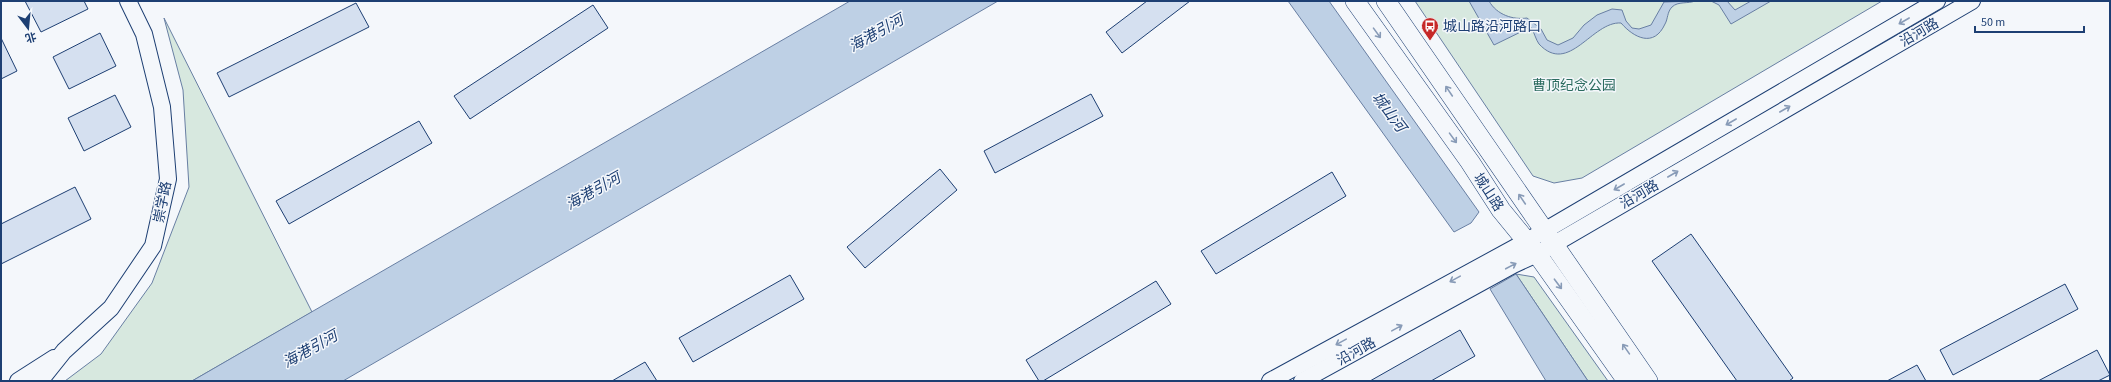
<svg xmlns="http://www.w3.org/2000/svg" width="2111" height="382" viewBox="0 0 2111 382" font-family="'Source Sans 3','Noto Sans SC',sans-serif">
<rect width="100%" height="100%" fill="#f4f7fb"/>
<g fill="#d7e8df" stroke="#687fa3">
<path d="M1415,1H1882L1582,178L1554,183L1533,176Z"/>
<path d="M164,18L312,312L192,381H65L101,354L152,283L189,187L183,90Z"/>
<path d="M1516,274L1534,277L1608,381H1588Z"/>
</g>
<g fill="#bed0e5" stroke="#687fa3">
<path d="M850,1H998L343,381H192Z"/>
<path d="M1288,1H1329L1479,212L1471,223L1454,232Z"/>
<path d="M1469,1H1489C1497,15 1513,20 1527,18L1541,29L1547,40L1558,45L1573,38L1584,25L1597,15L1612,9L1622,10L1626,21L1632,28L1639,29L1651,25L1664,2L1695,1C1688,4 1678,1 1672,7C1667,12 1668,19 1665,24C1654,48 1634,38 1621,23C1592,21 1569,76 1539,44C1536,40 1534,32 1531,27L1494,45Z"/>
<path d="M1711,1H1727L1735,10L1751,1H1771L1731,24L1719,5Z"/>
<path d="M1516,274L1588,381H1546L1490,289Z"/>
</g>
<g fill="#d5e0f0" stroke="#1d3f73">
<path d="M25,1H84L88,9L41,32Z"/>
<path d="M1147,1H1190L1122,53L1106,32Z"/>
<path d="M356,3L369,27L229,97L217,73Z"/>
<path d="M593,5L608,28L470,119L454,96Z"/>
<path d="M100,33L116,66L69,89L53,57Z"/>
<path d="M1,38L17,71L1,79Z"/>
<path d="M1091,94L1103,116L995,173L984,151Z"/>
<path d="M115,95L131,127L84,151L68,118Z"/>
<path d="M419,121L432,143L289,224L276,201Z"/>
<path d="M940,169L957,190L865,268L847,247Z"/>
<path d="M1332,172L1346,196L1216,274L1201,251Z"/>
<path d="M75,187L91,219L1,264V224Z"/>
<path d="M1691,234L1793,378L1789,381H1737L1652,261Z"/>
<path d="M790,275L804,299L693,362L679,338Z"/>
<path d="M1156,281L1171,304L1043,381H1039L1026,360Z"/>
<path d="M2065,284L2078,309L1953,375L1940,350Z"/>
<path d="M1460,330L1475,356L1431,381H1370Z"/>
<path d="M2097,350L2110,375L2098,381H2038Z"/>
<path d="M645,362L657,381H612Z"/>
<path d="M1917,365L1926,381H1887Z"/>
</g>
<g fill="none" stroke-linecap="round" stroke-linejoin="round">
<g stroke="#1d3f73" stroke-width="18">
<g id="tertiary">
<path d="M18,381L54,358"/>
<path d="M40,381L64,351L111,308L153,246L168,179L162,107L144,34L128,1"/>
<path d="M1270,381L1527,241L1937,1"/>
<path d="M1302,381L1513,265L1537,254L1972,1"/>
</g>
</g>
<g stroke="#1d3f73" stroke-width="20">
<g id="secondary">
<path d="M1355,1L1470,162L1501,210L1537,254L1627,381"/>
<path d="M1386,1L1648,381"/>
</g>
</g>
<use href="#tertiary" stroke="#f4f7fb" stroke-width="16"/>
<use href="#secondary" stroke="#f4f7fb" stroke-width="19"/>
</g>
<defs><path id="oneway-shaft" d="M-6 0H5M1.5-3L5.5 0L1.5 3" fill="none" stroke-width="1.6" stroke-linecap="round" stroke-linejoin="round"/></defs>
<g stroke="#889bb7">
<use href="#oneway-shaft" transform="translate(1904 21) rotate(150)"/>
<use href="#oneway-shaft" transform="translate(1377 33) rotate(54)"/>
<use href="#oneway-shaft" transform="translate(1449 91) rotate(-124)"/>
<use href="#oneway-shaft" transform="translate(1785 109) rotate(-30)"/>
<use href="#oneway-shaft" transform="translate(1731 122) rotate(150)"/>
<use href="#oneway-shaft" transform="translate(1453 138) rotate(54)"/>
<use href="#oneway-shaft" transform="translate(1673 174) rotate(-30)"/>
<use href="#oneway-shaft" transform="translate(1619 187) rotate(150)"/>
<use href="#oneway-shaft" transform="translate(1522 199) rotate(-124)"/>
<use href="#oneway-shaft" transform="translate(1511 266) rotate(-28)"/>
<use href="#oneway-shaft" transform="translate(1455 279) rotate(151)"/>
<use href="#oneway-shaft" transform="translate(1558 284) rotate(53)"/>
<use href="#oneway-shaft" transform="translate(1397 328) rotate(-29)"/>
<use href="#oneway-shaft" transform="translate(1341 342) rotate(151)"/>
<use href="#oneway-shaft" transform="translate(1626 349) rotate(-125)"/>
</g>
<defs>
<g id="bus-pin" transform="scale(0.9)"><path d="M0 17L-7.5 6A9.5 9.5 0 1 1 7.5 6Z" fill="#c62828" stroke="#f4f7fb"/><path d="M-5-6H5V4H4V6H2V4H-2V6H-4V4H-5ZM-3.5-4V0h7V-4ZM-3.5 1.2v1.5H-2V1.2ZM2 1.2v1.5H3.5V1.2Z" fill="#fff"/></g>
</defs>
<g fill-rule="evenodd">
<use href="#bus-pin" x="1430" y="26"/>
</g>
<g text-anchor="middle" stroke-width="3" stroke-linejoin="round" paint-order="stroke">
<g font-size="14" fill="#1d3f73" stroke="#f4f7fb" text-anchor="start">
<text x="1443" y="31">城山路沿河路口</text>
</g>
<g font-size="14" fill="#1d3f73" stroke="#f4f7fb">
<text transform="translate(1919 32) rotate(-30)" y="5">沿河路</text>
<text transform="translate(1489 192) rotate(57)" y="5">城山路</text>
<text transform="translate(1639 194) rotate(-30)" y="5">沿河路</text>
<text transform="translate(162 202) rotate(-79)" y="5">崇学路</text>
<text transform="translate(1356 351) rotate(-29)" y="5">沿河路</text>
</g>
<g font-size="14" fill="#2c6c60" stroke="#f4f7fb">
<text x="1574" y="90">曹顶纪念公园</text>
</g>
<g font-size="15" font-style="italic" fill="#1d3f73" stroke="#f4f7fb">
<text transform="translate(876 33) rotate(-29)" y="5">海港引河</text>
<text transform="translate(1389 112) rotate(53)" y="5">城山河</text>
<text transform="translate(593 191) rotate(-29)" y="5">海港引河</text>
<text transform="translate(310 349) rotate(-29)" y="5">海港引河</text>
</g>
</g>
<rect width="2111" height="382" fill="none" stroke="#1d3f73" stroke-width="4"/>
<g transform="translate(28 28) rotate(164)" stroke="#f4f7fb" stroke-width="3" paint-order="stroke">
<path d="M0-3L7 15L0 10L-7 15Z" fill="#1d3f73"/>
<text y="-6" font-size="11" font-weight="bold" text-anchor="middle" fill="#1d3f73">北</text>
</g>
<path d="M1975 26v6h109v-6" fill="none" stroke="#1d3f73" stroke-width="2"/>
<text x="1981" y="26" font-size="12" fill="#1d3f73" stroke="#f4f7fb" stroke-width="3" paint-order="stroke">50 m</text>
</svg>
